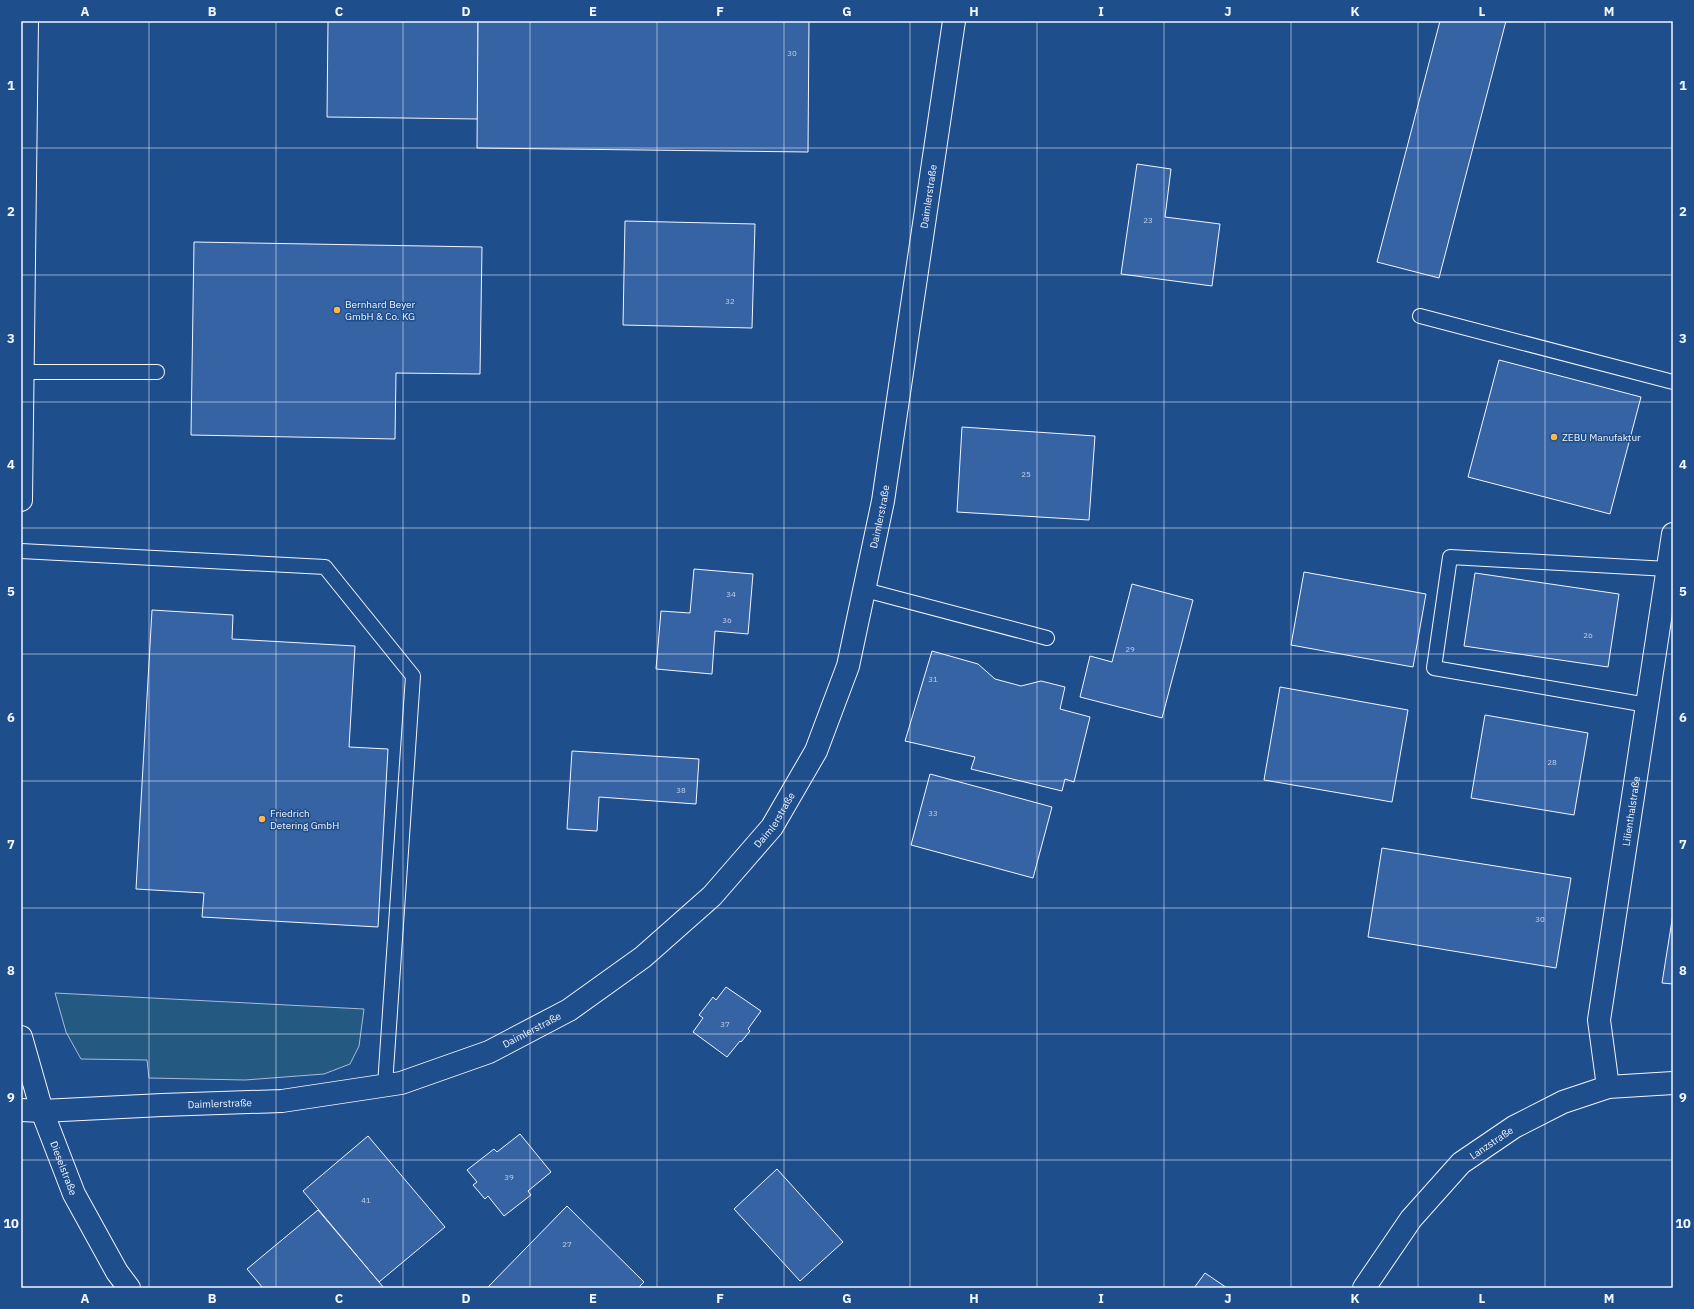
<svg xmlns="http://www.w3.org/2000/svg" width="1694" height="1309" viewBox="0 0 1694 1309" font-family="'IBM Plex Sans',sans-serif">
<rect width="100%" height="100%" fill="#1f4e8c"/>
<path fill="#245a82" stroke="#a8bbd7" d="M55,993L364,1009L359,1046L350,1064L324,1074L245,1080L149,1078L147,1060L81,1059L66,1032Z"/>
<g fill="#3563a3" stroke="#f2f6ff">
<path d="M328,21H478V119L327,117Z"/>
<path d="M478,21H809L808,152L477,148Z"/>
<path d="M1440,21H1506L1439,278L1377,262Z"/>
<path d="M1137,164L1171,169L1165,217L1220,224L1212,286L1121,274Z"/>
<path d="M625,221L755,224L752,328L623,325Z"/>
<path d="M194,242L482,247L480,374L396,373L395,439L191,435Z"/>
<path d="M1499,360L1641,397L1610,514L1468,477Z"/>
<path d="M962,427L1095,436L1089,520L957,512Z"/>
<path d="M694,569L753,574L748,634L715,631L712,674L656,669L661,611L690,613Z"/>
<path d="M1304,572L1426,594L1413,667L1291,645Z"/>
<path d="M1475,573L1619,594L1608,667L1464,646Z"/>
<path d="M1132,584L1193,600L1162,718L1080,697L1090,656L1112,662Z"/>
<path d="M152,610L233,615L232,639L355,646L349,747L388,749L378,927L202,917L204,893L136,889Z"/>
<path d="M932,651L978,664L995,679L1021,686L1041,681L1065,687L1060,709L1090,717L1074,782L1065,779L1062,791L971,769L975,757L905,741Z"/>
<path d="M1280,687L1408,710L1392,802L1264,780Z"/>
<path d="M1485,715L1588,733L1574,815L1471,798Z"/>
<path d="M572,751L699,759L696,804L599,797L597,831L567,829Z"/>
<path d="M930,774L1052,807L1033,878L911,845Z"/>
<path d="M1382,848L1571,878L1556,968L1368,937Z"/>
<path d="M1673,914V984L1662,983Z"/>
<path d="M726,987L761,1011L748,1029L750,1031L741,1042L740,1041L727,1057L693,1032L703,1018L699,1015L713,997L716,1000Z"/>
<path d="M520,1134L551,1172L528,1191L531,1195L504,1216L488,1196L485,1199L473,1185L477,1182L467,1170L494,1149L497,1152Z"/>
<path d="M368,1136L445,1227L379,1282L303,1191Z"/>
<path d="M777,1169L843,1242L800,1281L734,1209Z"/>
<path d="M567,1206L644,1282L638,1288H487Z"/>
<path d="M318,1210L379,1282L384,1288H263L247,1269Z"/>
<path d="M1205,1273L1227,1288H1194Z"/>
</g>
<g fill="none" stroke-linecap="round" stroke-linejoin="round">
<g stroke="#f2f6ff" stroke-width="16">
<g id="lane">
<path d="M1420,316L1673,382"/>
<path d="M23,372H157"/>
<path d="M21,551L325,567L413,676L385,1085"/>
<path d="M865,590L1047,638"/>
<path d="M1647,705L1434,668L1450,557L1668,569"/>
</g>
</g>
<g stroke="#f2f6ff" stroke-width="24">
<g id="street">
<path id="s1" d="M1608,1087L1599,1020L1673,534"/>
<path id="s2" d="M21,1110L42,1111L162,1105L282,1101L401,1083L489,1052L569,1010L643,957L712,896L772,827L816,751L848,666L883,501L954,21"/>
<path id="s3" d="M1364,1288L1411,1219L1461,1163L1514,1127L1563,1102L1608,1087L1673,1083"/>
</g>
</g>
<g stroke="#f2f6ff" stroke-width="24">
<g id="secondary">
<path d="M21,500L27,21"/>
<path id="s4" d="M21,1037L42,1111L74,1194L117,1272L129,1288"/>
</g>
</g>
<use href="#lane" stroke="#1f4e8c" stroke-width="14"/>
<use href="#street" stroke="#1f4e8c" stroke-width="22"/>
<use href="#secondary" stroke="#1f4e8c" stroke-width="22"/>
</g>
<path fill="none" stroke="#f2f6ff" stroke-width="1" stroke-opacity="0.55" d="M149,21V1288M276,21V1288M403,21V1288M530,21V1288M657,21V1288M784,21V1288M910,21V1288M1037,21V1288M1164,21V1288M1291,21V1288M1418,21V1288M1545,21V1288M21,148H1673M21,275H1673M21,402H1673M21,528H1673M21,654H1673M21,781H1673M21,908H1673M21,1034H1673M21,1160H1673"/>
<g fill="#ffb74d" stroke="#1f4e8c" stroke-width="1.5">
<circle cx="337" cy="310" r="4"/>
<circle cx="1554" cy="437" r="4"/>
<circle cx="262" cy="819" r="4"/>
</g>
<g text-anchor="middle" stroke-width="3" stroke-linejoin="round" paint-order="stroke">
<g font-size="8" fill="#c3d1e8">
<text x="792" y="56">30</text>
<text x="1148" y="223">23</text>
<text x="730" y="304">32</text>
<text x="1026" y="477">25</text>
<text x="731" y="597">34</text>
<text x="727" y="623">36</text>
<text x="1588" y="638">26</text>
<text x="1130" y="652">29</text>
<text x="933" y="682">31</text>
<text x="1552" y="765">28</text>
<text x="681" y="793">38</text>
<text x="933" y="816">33</text>
<text x="1540" y="922">30</text>
<text x="725" y="1027">37</text>
<text x="509" y="1180">39</text>
<text x="366" y="1203">41</text>
<text x="567" y="1247">27</text>
</g>
<g font-size="10" fill="#f2f6ff" stroke="#1f4e8c">
<text dy="4" stroke="none"><textPath href="#s2" startOffset="1495">Daimlerstraße</textPath></text>
<text dy="4" stroke="none"><textPath href="#s2" startOffset="1171">Daimlerstraße</textPath></text>
<text dy="4" stroke="none"><textPath href="#s1" startOffset="279">Lilienthalstraße</textPath></text>
<text dy="4" stroke="none"><textPath href="#s2" startOffset="847">Daimlerstraße</textPath></text>
<text dy="4" stroke="none"><textPath href="#s2" startOffset="523">Daimlerstraße</textPath></text>
<text dy="4" stroke="none"><textPath href="#s2" startOffset="199">Daimlerstraße</textPath></text>
<text dy="4" stroke="none"><textPath href="#s3" startOffset="195">Lanzstraße</textPath></text>
<text dy="4" stroke="none"><textPath href="#s4" startOffset="138">Dieselstraße</textPath></text>
</g>
<g font-size="10" fill="#f2f6ff" stroke="#1f4e8c" text-anchor="start">
<text x="345" y="308">Bernhard Beyer<tspan x="345" dy="12">GmbH &amp; Co. KG</tspan></text>
<text x="1562" y="441">ZEBU Manufaktur</text>
<text x="270" y="817">Friedrich<tspan x="270" dy="12">Detering GmbH</tspan></text>
</g>
</g>
<rect width="1694" height="1309" fill="none" stroke="#1f4e8c" stroke-width="44"/>
<rect x="22" y="22" width="1650" height="1265" fill="none" stroke="#f2f6ff" stroke-width="1.5"/>
<g font-size="13" text-anchor="middle" font-weight="bold" fill="#f2f6ff">
<text x="85" y="16">A</text>
<text x="212" y="16">B</text>
<text x="339" y="16">C</text>
<text x="466" y="16">D</text>
<text x="593" y="16">E</text>
<text x="720" y="16">F</text>
<text x="847" y="16">G</text>
<text x="974" y="16">H</text>
<text x="1101" y="16">I</text>
<text x="1228" y="16">J</text>
<text x="1355" y="16">K</text>
<text x="1482" y="16">L</text>
<text x="1609" y="16">M</text>
<text x="11" y="90">1</text>
<text x="1683" y="90">1</text>
<text x="11" y="216">2</text>
<text x="1683" y="216">2</text>
<text x="11" y="343">3</text>
<text x="1683" y="343">3</text>
<text x="11" y="469">4</text>
<text x="1683" y="469">4</text>
<text x="11" y="596">5</text>
<text x="1683" y="596">5</text>
<text x="11" y="722">6</text>
<text x="1683" y="722">6</text>
<text x="11" y="849">7</text>
<text x="1683" y="849">7</text>
<text x="11" y="975">8</text>
<text x="1683" y="975">8</text>
<text x="11" y="1102">9</text>
<text x="1683" y="1102">9</text>
<text x="11" y="1228">10</text>
<text x="1683" y="1228">10</text>
<text x="85" y="1303">A</text>
<text x="212" y="1303">B</text>
<text x="339" y="1303">C</text>
<text x="466" y="1303">D</text>
<text x="593" y="1303">E</text>
<text x="720" y="1303">F</text>
<text x="847" y="1303">G</text>
<text x="974" y="1303">H</text>
<text x="1101" y="1303">I</text>
<text x="1228" y="1303">J</text>
<text x="1355" y="1303">K</text>
<text x="1482" y="1303">L</text>
<text x="1609" y="1303">M</text>
</g>
</svg>
